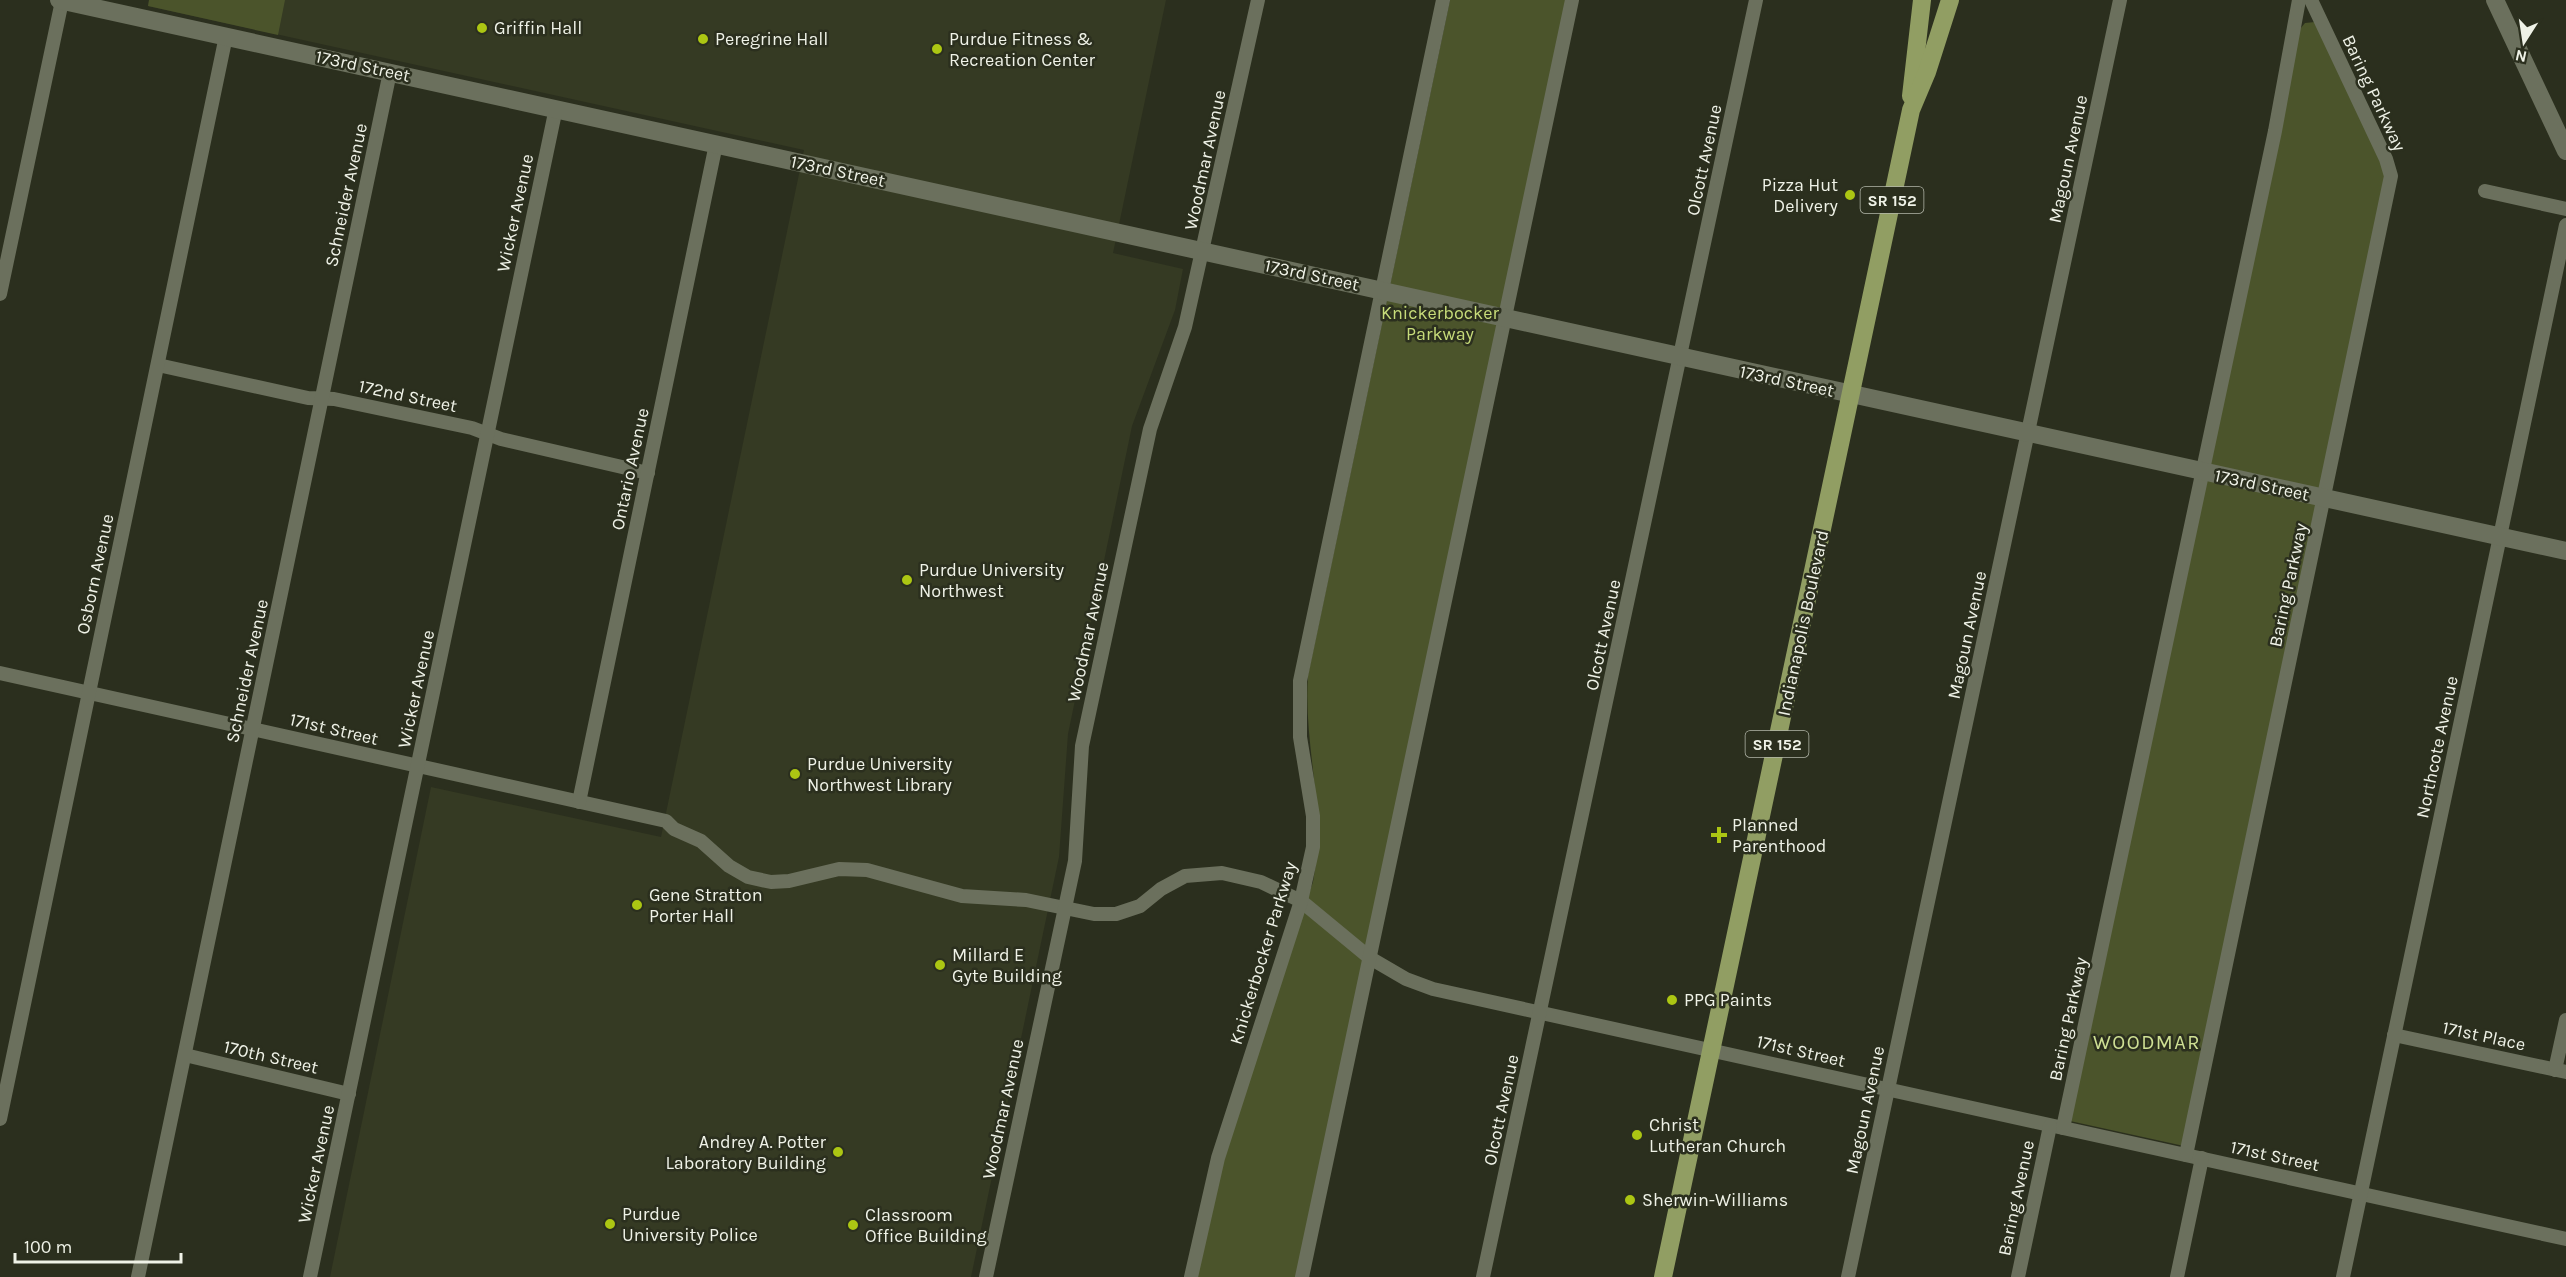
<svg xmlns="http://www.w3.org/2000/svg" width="2566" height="1277" viewBox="0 0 2566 1277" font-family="Karla,sans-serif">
<rect width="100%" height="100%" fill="#2b2f1e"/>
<path fill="#353a23" d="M149,0H1166L1113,253L1183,269L1175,310L1132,426L1068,734L1059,857L971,1277H330L431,787L661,837L804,150L148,6Z"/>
<g fill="#4b542b">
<path d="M149,0H285L278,35L148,6Z"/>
<path d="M1450,0H1569L1296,1277H1194L1225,1133L1313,882C1327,809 1303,747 1308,675Z"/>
<path d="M2315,22L2386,173L2184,1146L2070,1121L2300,29L2305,23Z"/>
</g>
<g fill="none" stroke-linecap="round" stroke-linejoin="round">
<g stroke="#6b705d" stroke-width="14">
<path d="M2485,191L2566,209"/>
<path d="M0,294L62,1"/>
<path d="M158,365L308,398L334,399L472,428L501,439L648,473"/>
<path d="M0,673L666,821L674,829L701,841L729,866L748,877L771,882L789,881L839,869L867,870L962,896L1026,900L1094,914H1116L1140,906L1161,889L1185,876L1222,873L1261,882L1301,901L1370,958L1406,979L1433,989L2566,1239"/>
<path d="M579,802L716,144"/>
<path d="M2394,1035L2566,1072"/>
<path d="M185,1055L349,1094"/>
<path d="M2555,1070L2566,1020"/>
<path d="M0,1119L226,36"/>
<path d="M2063,1128L2275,131L2299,0"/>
<path d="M2186,1155L2391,176L2386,159L2311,0"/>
<path d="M138,1277L390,72"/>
<path d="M310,1277L556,108"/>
<path d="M986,1277L1075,861L1082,746L1150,429L1185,327L1258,0"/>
<path d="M1191,1277L1218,1158L1301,901L1313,847V816L1300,737V681L1443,0"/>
<path d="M1302,1277L1572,0"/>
<path d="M1483,1277L1756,0"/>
<path d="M1848,1277L2120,0"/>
<path d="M2018,1277L2050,1126"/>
<path d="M2177,1277L2202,1158"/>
<path d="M2343,1277L2566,225"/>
</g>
<g stroke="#6b705d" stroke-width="18">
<path d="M59,0L2566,551"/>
<path d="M2495,0L2566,151"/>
</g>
<g stroke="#919e63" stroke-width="18">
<path d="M1911,96L1922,0"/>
<path d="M1663,1277L1911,110L1927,72L1950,0"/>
</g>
</g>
<g fill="#acc613" stroke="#2b2f1e" stroke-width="2">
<circle cx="482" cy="28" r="6"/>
<circle cx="703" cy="39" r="6"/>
<circle cx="937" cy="49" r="6"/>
<circle cx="1850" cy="195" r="6"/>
<circle cx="907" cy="580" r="6"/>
<circle cx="795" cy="774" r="6"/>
<path d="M1716 826h6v6h6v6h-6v6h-6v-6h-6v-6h6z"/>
<circle cx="637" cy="905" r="6"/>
<circle cx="940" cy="965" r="6"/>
<circle cx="1672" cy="1000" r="6"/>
<circle cx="1637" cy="1135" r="6"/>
<circle cx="838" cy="1152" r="6"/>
<circle cx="1630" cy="1200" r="6"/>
<circle cx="610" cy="1224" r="6"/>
<circle cx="853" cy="1225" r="6"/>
</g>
<g text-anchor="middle" stroke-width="5" stroke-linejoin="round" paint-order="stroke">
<g fill="#2b2f1e" stroke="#b4b8ab" stroke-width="1.5">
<rect x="1860.5" y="187" width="63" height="26" rx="4.5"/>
<rect x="1745.5" y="731" width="63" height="26" rx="4.5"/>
</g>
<g font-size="16" font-weight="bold" fill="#eff2e7">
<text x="1892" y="206">SR 152</text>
<text x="1777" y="750">SR 152</text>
</g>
<g font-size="18" fill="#eff2e7" stroke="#2b2f1e" text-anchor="start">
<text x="494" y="34">Griffin Hall</text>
<text x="715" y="45">Peregrine Hall</text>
<text x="949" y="45">Purdue Fitness &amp;<tspan x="949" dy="21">Recreation Center</tspan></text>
<text x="1838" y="191" text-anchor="end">Pizza Hut<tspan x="1838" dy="21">Delivery</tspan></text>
<text x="919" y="576">Purdue University<tspan x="919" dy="21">Northwest</tspan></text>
<text x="807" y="770">Purdue University<tspan x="807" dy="21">Northwest Library</tspan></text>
<text x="1732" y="831">Planned<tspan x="1732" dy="21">Parenthood</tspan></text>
<text x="649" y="901">Gene Stratton<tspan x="649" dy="21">Porter Hall</tspan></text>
<text x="952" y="961">Millard E<tspan x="952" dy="21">Gyte Building</tspan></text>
<text x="1684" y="1006">PPG Paints</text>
<text x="1649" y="1131">Christ<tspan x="1649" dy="21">Lutheran Church</tspan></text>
<text x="826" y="1148" text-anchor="end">Andrey A. Potter<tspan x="826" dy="21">Laboratory Building</tspan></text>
<text x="1642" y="1206">Sherwin-Williams</text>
<text x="622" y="1220">Purdue<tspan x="622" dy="21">University Police</tspan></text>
<text x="865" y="1221">Classroom<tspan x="865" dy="21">Office Building</tspan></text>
</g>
<g font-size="18" fill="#eff2e7" stroke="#2b2f1e">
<text transform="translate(363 66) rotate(12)" y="6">173rd Street</text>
<text transform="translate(2374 93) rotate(65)" y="6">Baring Parkway</text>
<text transform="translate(2068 159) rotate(-78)" y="6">Magoun Avenue</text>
<text transform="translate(1205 160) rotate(-78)" y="6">Woodmar Avenue</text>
<text transform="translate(1704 160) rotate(-78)" y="6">Olcott Avenue</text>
<text transform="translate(838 171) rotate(12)" y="6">173rd Street</text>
<text transform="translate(346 195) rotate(-78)" y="6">Schneider Avenue</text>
<text transform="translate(515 213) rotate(-78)" y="6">Wicker Avenue</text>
<text transform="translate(1312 275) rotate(12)" y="6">173rd Street</text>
<text transform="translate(1787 381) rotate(12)" y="6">173rd Street</text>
<text transform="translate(408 396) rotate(12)" y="6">172nd Street</text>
<text transform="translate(630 469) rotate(-78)" y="6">Ontario Avenue</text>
<text transform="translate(2262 485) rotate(12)" y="6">173rd Street</text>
<text transform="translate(95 574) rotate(-78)" y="6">Osborn Avenue</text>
<text transform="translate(2288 585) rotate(-78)" y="6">Baring Parkway</text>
<text transform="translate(1803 623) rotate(-78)" y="6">Indianapolis Boulevard</text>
<text transform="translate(1088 632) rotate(-78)" y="6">Woodmar Avenue</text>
<text transform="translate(1603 635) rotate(-78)" y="6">Olcott Avenue</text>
<text transform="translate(1967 635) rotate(-78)" y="6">Magoun Avenue</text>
<text transform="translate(247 671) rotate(-78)" y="6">Schneider Avenue</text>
<text transform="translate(416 689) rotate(-78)" y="6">Wicker Avenue</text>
<text transform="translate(334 729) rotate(13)" y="6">171st Street</text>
<text transform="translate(2437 747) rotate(-78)" y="6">Northcote Avenue</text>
<text transform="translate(1263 953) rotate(-73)" y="6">Knickerbocker Parkway</text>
<text transform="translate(2068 1019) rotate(-78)" y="6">Baring Parkway</text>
<text transform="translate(2484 1036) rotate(12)" y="6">171st Place</text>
<text transform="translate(1801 1051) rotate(13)" y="6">171st Street</text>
<text transform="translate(271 1057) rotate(13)" y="6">170th Street</text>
<text transform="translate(1003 1109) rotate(-78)" y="6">Woodmar Avenue</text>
<text transform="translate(1501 1110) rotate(-78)" y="6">Olcott Avenue</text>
<text transform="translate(1865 1110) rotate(-78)" y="6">Magoun Avenue</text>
<text transform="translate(2275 1156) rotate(12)" y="6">171st Street</text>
<text transform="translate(316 1164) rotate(-78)" y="6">Wicker Avenue</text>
<text transform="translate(2016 1198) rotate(-78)" y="6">Baring Avenue</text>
</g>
<g font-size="18" fill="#c7dc7a" stroke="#2b2f1e">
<text x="1440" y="319">Knickerbocker<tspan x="1440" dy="21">Parkway</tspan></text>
</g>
<g font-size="20" letter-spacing="1.5" fill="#cfe094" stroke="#2b2f1e">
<text x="2147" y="1049">WOODMAR</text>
</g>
</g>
<g transform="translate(2524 42) rotate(192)" stroke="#2b2f1e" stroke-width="4.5" paint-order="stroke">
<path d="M0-4.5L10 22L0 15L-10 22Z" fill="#eff2e7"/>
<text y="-9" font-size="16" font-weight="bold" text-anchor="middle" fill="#eff2e7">N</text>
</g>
<path d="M15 1253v9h166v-9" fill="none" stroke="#eff2e7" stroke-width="3"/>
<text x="24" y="1253" font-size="18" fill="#eff2e7" stroke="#2b2f1e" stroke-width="4.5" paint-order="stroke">100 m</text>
</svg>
